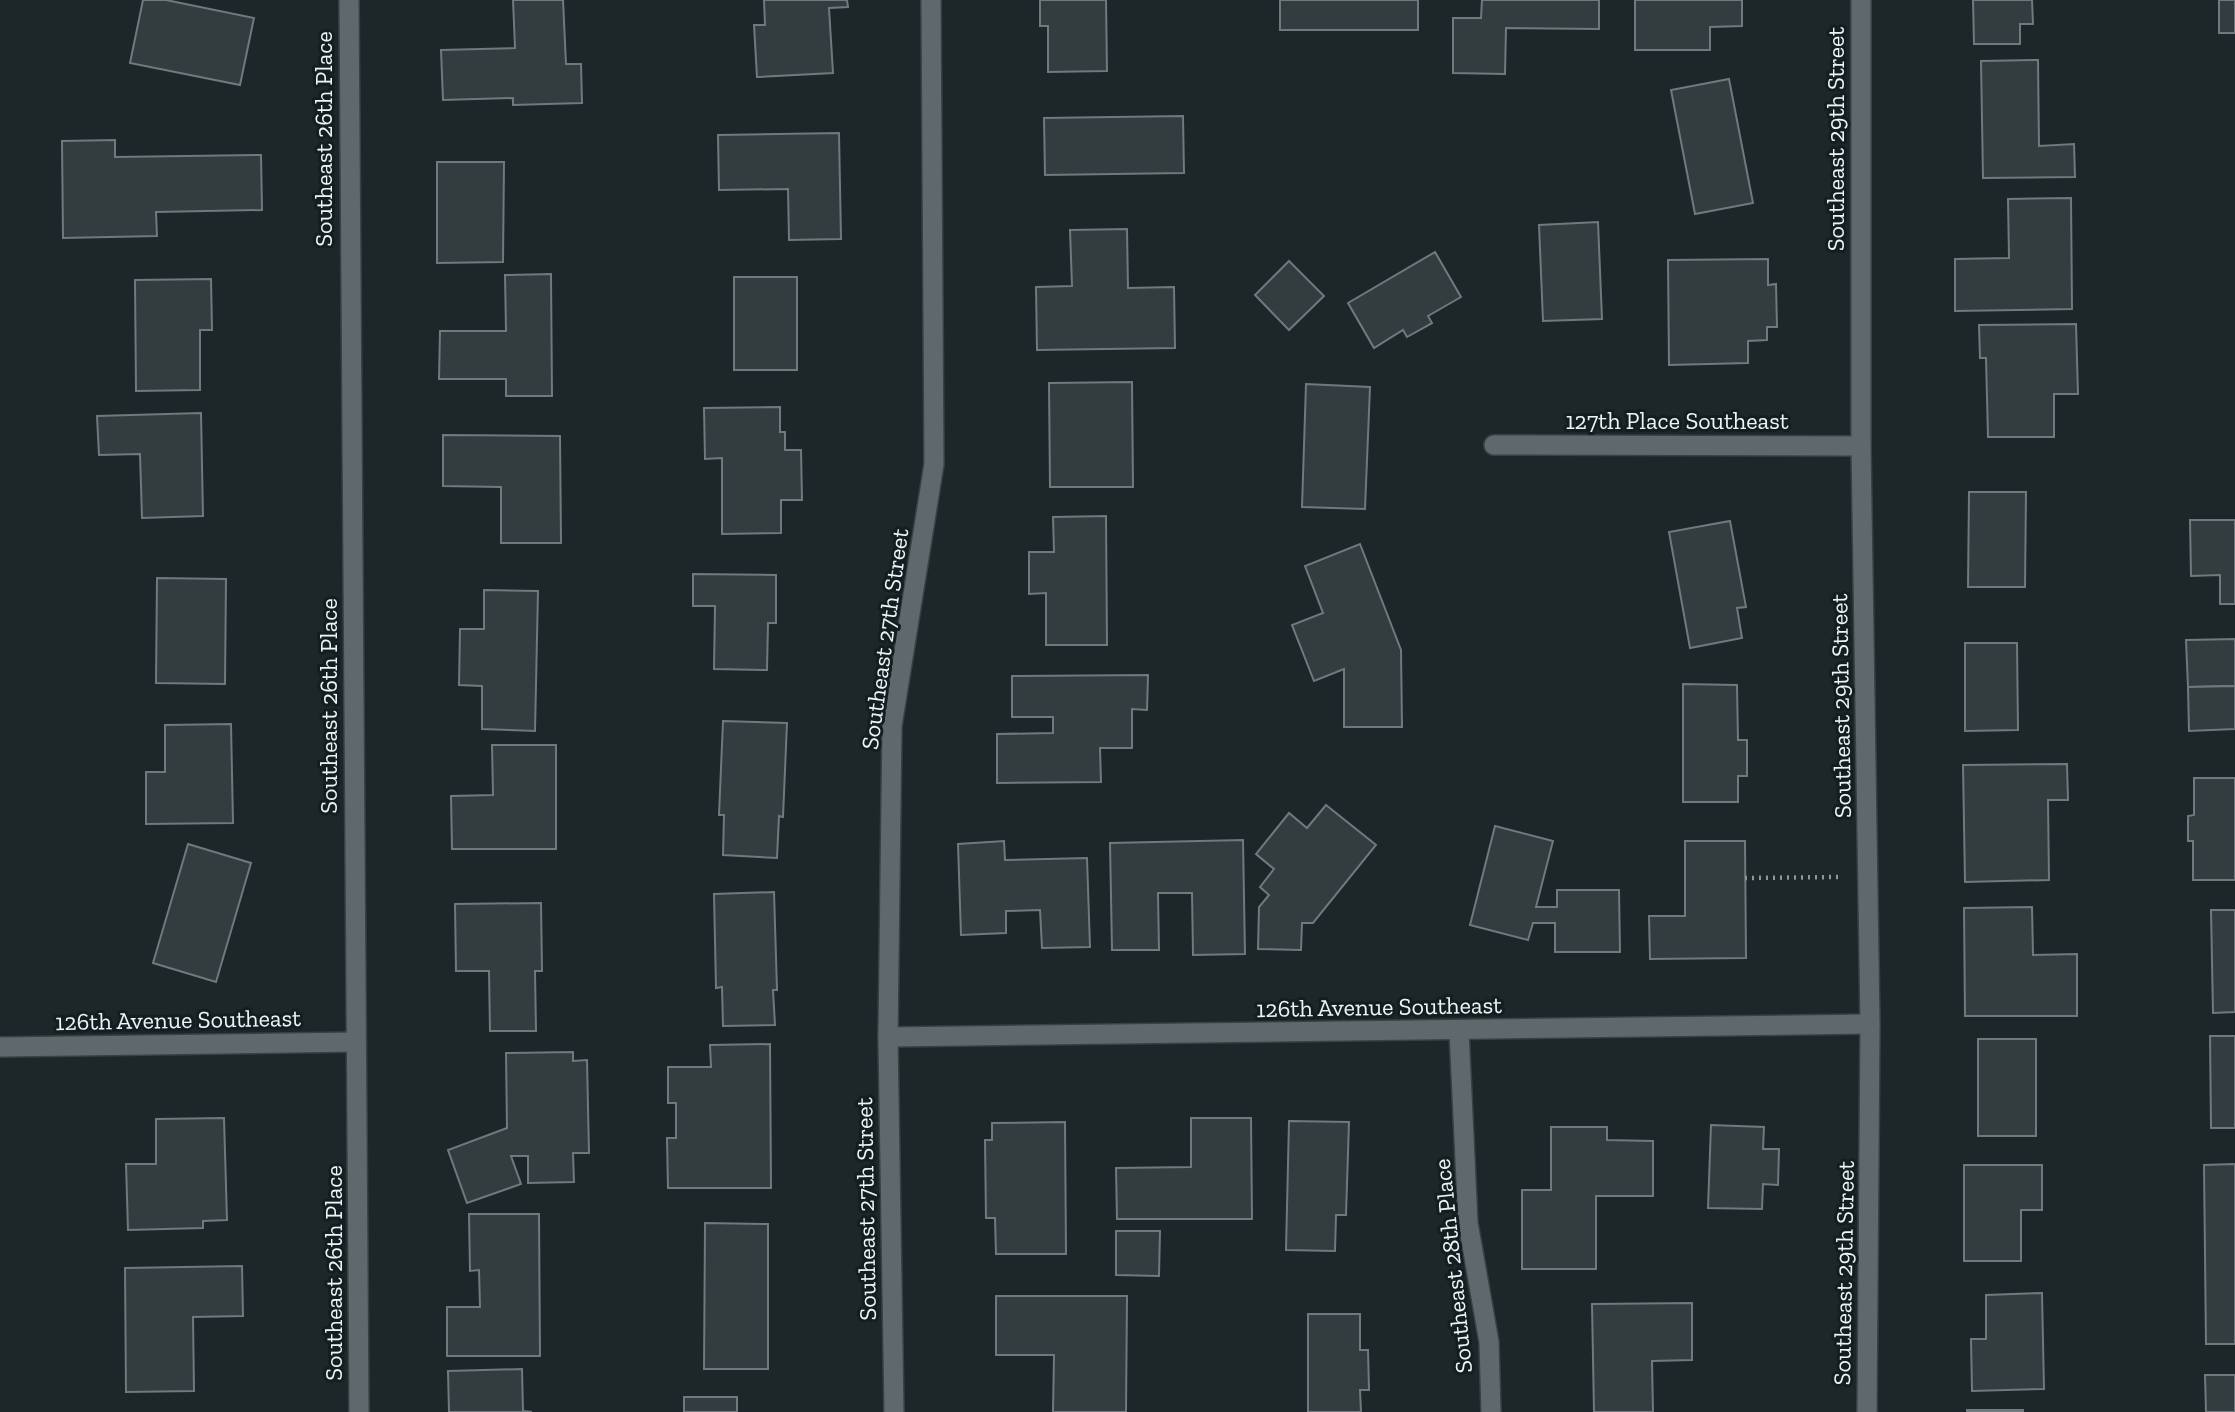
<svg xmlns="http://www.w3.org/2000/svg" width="2235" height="1412" viewBox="0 0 2235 1412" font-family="'Zilla Slab',serif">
<rect width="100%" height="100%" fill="#1d2629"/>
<g fill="#333d40" stroke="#6f7a7e" stroke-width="2">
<path d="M143,0H166L254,18L240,85L130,63Z"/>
<path d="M513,0H563L566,64H581L582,103L513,105V98L443,100L441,50L515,48Z"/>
<path d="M764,0H847L848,7L829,8L833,73L757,77L754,25H765Z"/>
<path d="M1040,0H1106L1107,71L1048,72V26H1040Z"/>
<rect x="1280" y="0" width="138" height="30"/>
<path d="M1482,0H1599V29L1506,28L1505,74L1453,73V18H1481Z"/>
<path d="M1635,0H1742V26L1710,27V50H1635Z"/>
<path d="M1973,0H2032L2033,24H2020V44H1974Z"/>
<rect x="2219" y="0" width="16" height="33"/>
<path d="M2038,60L2039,146L2074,144L2075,177L1983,178L1981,61Z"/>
<path d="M1729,79L1753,203L1695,214L1671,90Z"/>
<path d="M1183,116L1184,173L1045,175L1044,118Z"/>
<path d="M839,133L841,239L789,240L788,189L719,190L718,135Z"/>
<path d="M115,140V157L261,155L262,210L156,212L157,236L63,238L62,141Z"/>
<path d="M437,162H504L503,262L437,263Z"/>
<path d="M2071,198L2072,309L1955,311V259L2009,258L2008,199Z"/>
<path d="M1598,222L1602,319L1543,321L1539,225Z"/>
<path d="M1127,229L1128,288L1174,287L1175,348L1037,350L1036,287L1072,286L1070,230Z"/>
<path d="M1435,252L1461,297L1428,316L1432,323L1407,337L1403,330L1374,348L1348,303Z"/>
<path d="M1768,259V285L1776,284L1777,327H1767V340L1748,341V363L1669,365L1668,260Z"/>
<path d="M1289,261L1324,296L1289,330L1255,295Z"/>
<path d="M551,274L552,396H506V379H439L440,331H506L505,275Z"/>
<rect x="734" y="277" width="63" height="93"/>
<path d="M211,279L212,330H200V390L136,391L135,280Z"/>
<path d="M2076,324L2078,394H2054V437H1988L1986,358H1980L1979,325Z"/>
<path d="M1132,382L1133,487H1050L1049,383Z"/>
<path d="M1306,384L1370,387L1365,509L1302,507Z"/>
<path d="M780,407V432H785V450H801L802,500H781V533L722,534V458L705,459L704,408Z"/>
<path d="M201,413L203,516L142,518L140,454L99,455L97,416Z"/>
<path d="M443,435L560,436L561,543H501V487L443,486Z"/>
<path d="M1969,492H2026L2025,587H1968Z"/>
<path d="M1106,516L1107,645H1046V593L1029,594V552H1054L1053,517Z"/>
<path d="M2190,520H2235V604H2220V575L2191,576Z"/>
<path d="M1730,521L1746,607L1737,608L1742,638L1690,648L1669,532Z"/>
<path d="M1360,544L1401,650L1402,727H1344V669L1314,681L1292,625L1323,613L1305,566Z"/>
<path d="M693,574L776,575V623H768L767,670L714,669L715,606H693Z"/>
<path d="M157,578L226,579L225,684L156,683Z"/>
<path d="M484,590L538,591L535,731L482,729V686L459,685L460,629H484Z"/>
<path d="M2235,639V686L2188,687L2186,640Z"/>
<path d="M1965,643H2017L2018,730L1965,731Z"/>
<path d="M1148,675L1147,710L1132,709V748H1100L1101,782L997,783V734L1053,733V717H1012V676Z"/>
<path d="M1683,684L1737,685L1738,740H1747V776H1738V802H1683Z"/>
<path d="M2235,686V729L2189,731L2188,687Z"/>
<path d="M723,721L787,723L783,817L779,816L777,858L723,855L724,815H719Z"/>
<path d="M231,724L233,823L146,824V772H165V725Z"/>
<path d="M492,745H556V849H452L451,796L493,795Z"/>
<path d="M2067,764L2068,800H2048L2049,880L1965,882L1963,765Z"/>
<path d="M2194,778H2235V880H2193V841H2188V816L2194,815Z"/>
<path d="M1326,805L1376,845L1313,923H1302L1301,950L1258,949L1259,907L1269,895L1260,887L1274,869L1256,854L1289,813L1307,828Z"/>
<path d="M1495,826L1553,841L1536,907H1557V890H1619L1620,952H1555V923H1533L1528,940L1470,925Z"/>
<path d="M1243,840L1245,954L1193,955L1192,893H1158L1159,950H1112L1110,843Z"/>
<path d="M1004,841L1005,860L1087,858L1090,947L1042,948L1040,910L1006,911V933L961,935L958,844Z"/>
<path d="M1685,841H1745L1746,958L1650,959L1649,916H1685Z"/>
<path d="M188,844L251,863L216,982L153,963Z"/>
<path d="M774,892L777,990H773L775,1025L723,1026L722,987L716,988L714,894Z"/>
<path d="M541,903L542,971H535L536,1031H490L489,971H456L455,904Z"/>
<path d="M2032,907L2033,955L2077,954V1016H1965L1964,908Z"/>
<path d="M2211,910H2235V1012L2213,1013Z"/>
<path d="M2210,1036H2235V1128H2211Z"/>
<rect x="1978" y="1039" width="58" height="97"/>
<path d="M770,1044L771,1188H668L667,1138H676V1103H668V1067H711L710,1045Z"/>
<path d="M573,1052V1061L587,1060L589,1153H573L574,1182L528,1183V1156H511L521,1184L467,1203L448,1150L507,1128L506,1053Z"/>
<path d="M224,1118L227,1220L203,1221V1228L128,1230L126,1164H156V1119Z"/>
<path d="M1191,1118H1251L1252,1219H1117L1116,1168L1191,1167Z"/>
<path d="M1289,1121L1349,1122L1346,1215H1336L1335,1251L1286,1250Z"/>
<path d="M1065,1122L1066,1254H996L995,1218H986L985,1140H992V1123Z"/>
<path d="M1711,1125L1764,1127L1763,1149H1779L1778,1185L1763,1184L1762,1209L1708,1208Z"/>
<path d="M1551,1127H1607V1140L1653,1141V1196H1596V1269H1522V1190H1551Z"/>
<path d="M2235,1164V1344H2206L2204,1165Z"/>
<path d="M1964,1165H2042V1210H2021V1261H1964Z"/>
<path d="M469,1214H539L540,1356H447V1307H480L479,1270L470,1271Z"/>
<path d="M705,1223L768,1224V1369H704Z"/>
<path d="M1116,1231H1160L1159,1276L1116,1275Z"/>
<path d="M242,1266L243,1316L193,1317L194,1391L126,1392L125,1268Z"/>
<path d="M2042,1293L2044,1389L1972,1391L1971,1339H1986V1295Z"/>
<path d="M996,1296H1127L1126,1412H1053L1054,1355H996Z"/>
<path d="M1692,1303V1360L1652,1361L1653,1412H1594L1592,1304Z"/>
<path d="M1308,1314H1360V1350H1368L1369,1390H1360L1361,1412H1308Z"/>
<path d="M522,1369L523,1411L532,1412H449L448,1371Z"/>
<path d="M2205,1375H2235V1412H2206Z"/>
<rect x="684" y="1397" width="53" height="15"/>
<rect x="1967" y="1410" width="56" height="2"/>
</g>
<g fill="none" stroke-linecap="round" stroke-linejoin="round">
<g stroke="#3a4144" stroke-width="22">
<g id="minor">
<path d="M349,0L359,1412"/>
<path d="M1861,0V446L1870,1024L1867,1412"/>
<path d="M1494,445L1861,446"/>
<path d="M1459,1031L1468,1223L1489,1342L1491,1412"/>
<path d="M888,1037L1870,1024"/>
<path d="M0,1047L356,1042"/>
<path d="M894,1412L888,1037L892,726L934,464L931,0"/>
</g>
</g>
<path stroke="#8f9799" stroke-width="4.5" stroke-dasharray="2 5" stroke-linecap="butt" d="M1745,878L1839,877"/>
<use href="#minor" stroke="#5f696d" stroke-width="19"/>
</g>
<g text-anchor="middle" stroke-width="6" stroke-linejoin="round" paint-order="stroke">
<g font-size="24" fill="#edf4f6" stroke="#141d20">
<text transform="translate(324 139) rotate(-90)" y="8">Southeast 26th Place</text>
<text transform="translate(1836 139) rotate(-90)" y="8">Southeast 29th Street</text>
<text x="1677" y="429">127th Place Southeast</text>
<text transform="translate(885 639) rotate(-82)" y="8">Southeast 27th Street</text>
<text transform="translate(329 706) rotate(-90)" y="8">Southeast 26th Place</text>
<text transform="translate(1841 706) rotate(-91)" y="8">Southeast 29th Street</text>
<text transform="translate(1379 1007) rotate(-1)" y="8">126th Avenue Southeast</text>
<text transform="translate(178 1020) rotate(-1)" y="8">126th Avenue Southeast</text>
<text transform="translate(866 1209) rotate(-91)" y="8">Southeast 27th Street</text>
<text transform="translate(1453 1266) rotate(-96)" y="8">Southeast 28th Place</text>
<text transform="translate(334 1273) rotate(-90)" y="8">Southeast 26th Place</text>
<text transform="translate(1844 1273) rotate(-89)" y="8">Southeast 29th Street</text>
</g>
</g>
</svg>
